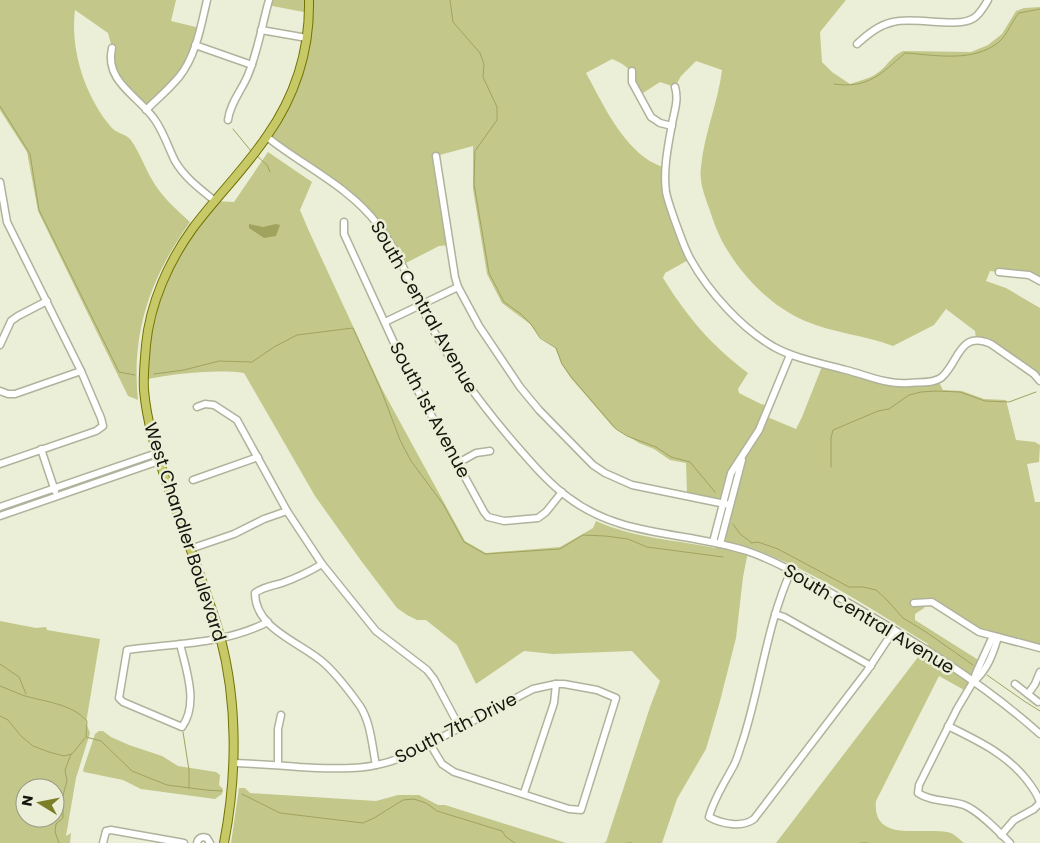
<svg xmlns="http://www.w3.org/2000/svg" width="1040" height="843" viewBox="0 0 1040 843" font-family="Poppins,sans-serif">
<rect width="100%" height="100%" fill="#ecefd8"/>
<g fill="#c3c78a" fill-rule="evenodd">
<path d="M0,0H176L171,21L200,28L187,65L146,110L113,71L112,48L108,33L75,10C70,50 85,96 111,127C116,133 125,134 130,139C140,152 145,169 154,183C163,198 177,210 190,222C151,277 131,331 138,400L128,396L38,211L27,152L0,110Z"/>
<path d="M269,0H846L820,32L822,62L832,72L850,84C858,81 869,79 876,74C887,67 891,56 903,51L971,52L988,45L1002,34L1016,11L1024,8L1040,7V281L1034,277L990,271L986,281L1006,288L1040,308V381L991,344L976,340L975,331L946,309L934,325L893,346C865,335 833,333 805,321C770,306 742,276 723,243C717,232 713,220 709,208C704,194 699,181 701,167C704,134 718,103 722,70L696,61L681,76L675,87L660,82L643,93L637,94C632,73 632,67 612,59L586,73C602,102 617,136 644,157C650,162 658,165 665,168L666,194L690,259L665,273L663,278C688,318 711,345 748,373L738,389L739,393L761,404L769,406L765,416L796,429L802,417L823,364L885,381L938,380L943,390L962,391L984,399L1006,400L1016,440L1035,442L1040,445L1039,462L1027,464L1035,502H1040V648L993,636L927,601L924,608L915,614V620L980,661L964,690L939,676L876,801C872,843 921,827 947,832C954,833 959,839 964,843H776L928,644C870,608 813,570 749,547L743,577L736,638L719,705L706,749L677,799L662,843H603L606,842L650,707L660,681L632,651L553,654L524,651L476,684L457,645L426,620H417L407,615L397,608L362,562L315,496L244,373C217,369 170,374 144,380L146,341L166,274L215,201L234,202L268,152L312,182L300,210L308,229L382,389L465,541L486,553L560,547L593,528L596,521C633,538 676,540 715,548L726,504L687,495L686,463L670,460L654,449L639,443L613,427L570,377L561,363L555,347L540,337L530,324L502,303L487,274L473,189V146L436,156L450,245L439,246L402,265L396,252L360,205L267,137L298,76L309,13L267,5Z"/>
<path d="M0,621L36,628L46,627L47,630L100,639L86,723L90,733L76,778L66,836L71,833L70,843H0ZM25,788H55V818H25Z"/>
<path d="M99,731H103L111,737L129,745L162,756L178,766L216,772L220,775L219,785L223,789L222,794L215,799L141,789L123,780L84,772L83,770L95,734Z"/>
<path d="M239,788H245L250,793L376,801L398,795H419L438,805H445L566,843H231Z"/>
</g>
<path fill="#a0a35e" d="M249,224L263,227L276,224L280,225L276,236L264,238L249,228Z"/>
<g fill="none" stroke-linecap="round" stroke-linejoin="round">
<g stroke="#a0a35e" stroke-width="1">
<path d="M450,0L453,22L480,53L484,64L483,77L497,107V120L475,151"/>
<path d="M834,84C868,89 881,74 905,53C936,55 973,63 999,42C1008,34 1011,22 1019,13L1040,9"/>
<path d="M0,106L30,154L39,210L119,372L135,375"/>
<path d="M233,129L251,151"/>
<path d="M475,152L474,184L489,273L504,302L521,314L531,324L540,338L556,348L562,364L572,378L616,429L627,436L656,447L671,457L690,462L715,492"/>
<path d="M256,155L267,165L270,172"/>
<path d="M154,374L184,370L219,361L252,362L274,347L297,335L353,328L381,390L400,440L411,461L443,504L464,542L485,554L560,549L583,535L605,536L628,539L647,547L723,557"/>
<path d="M831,467V438L833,430L878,411L889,409L909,395L921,392L936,391L960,392L985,401L1009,402L1036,392"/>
<path d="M733,524L740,534L751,542"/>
<path d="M751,543L758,542L778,549L849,587H863L876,590L887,600L903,618L926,632L973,665"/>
<path d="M0,664L19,677L26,694"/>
<path d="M987,675L1024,701L1040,711"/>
<path d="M0,686C7,689 15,692 22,695C44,702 71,703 87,721L86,737L101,741L132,771L167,785L206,790L222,791"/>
<path d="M0,716L8,720L21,736L33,746L49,752L64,756L72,754L85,738"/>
<path d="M183,732L189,770V788"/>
<path d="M242,794L280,813L363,823L374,818L403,800L414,799L426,803L437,811L502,831L506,837L515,843"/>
<path d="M59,843L55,832L56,824L63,818V795L67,781L65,770L71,754"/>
<path d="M627,843H632"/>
<path d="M861,843H868"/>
</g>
<g stroke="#b0b29c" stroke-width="9">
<g id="minor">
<path d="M261,30L307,38"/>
<path d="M857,44C868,34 879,25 893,22C915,16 957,29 974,18C980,14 984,7 988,0"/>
<path d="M195,45L252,65"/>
<path d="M112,48C104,82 139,96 155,120C164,133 168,147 175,161C185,178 200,189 215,201"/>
<path d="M632,71V82L651,117L660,123L672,126"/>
<path d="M675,87C679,100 674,112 672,124C668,146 663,170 666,192C668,202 672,212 675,221C680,234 684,248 691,260C709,292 741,328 774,347C796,359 821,363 846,370C866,375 887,385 909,383C918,382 934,384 942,377C959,362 959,330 991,344L1034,374L1040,381"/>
<path d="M146,110C157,99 169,89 179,77C196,56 201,26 207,0"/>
<path d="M228,120C230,103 242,90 248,75C258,51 262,25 269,0"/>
<path d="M267,137C303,166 350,187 378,225C401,255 413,291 430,324C455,371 487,412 522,452C536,468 551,485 569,498C622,538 686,531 747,551C782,563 815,584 847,602C914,641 982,682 1040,734"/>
<path d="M436,156L455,277L458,287L479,326L520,387L539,410L593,465L605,473L632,485L730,505"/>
<path d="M0,182L7,222L81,371L101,418L103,426L96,431L0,464"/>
<path d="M344,222V234L406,369L484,512L488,517L504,521L538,518L546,512L562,492"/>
<path d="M999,272L1029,275L1040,281"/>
<path d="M385,322L458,287"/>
<path d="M0,345L11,321L18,316L47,301"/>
<path d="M0,391L8,394H15L81,371"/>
<path d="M197,407L205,404L214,405L237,420L287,511L322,564L376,631L427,670L434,679L460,728"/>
<path d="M41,449L55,491"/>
<path d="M458,463L476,453L490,451"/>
<path d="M193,480L258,457"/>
<path d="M0,507L157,453"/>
<path d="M0,516L159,461"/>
<path d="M713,542L731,473L759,430L790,355"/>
<path d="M720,544L742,460"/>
<path d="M190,549L234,534L264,519L287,511"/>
<path d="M322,564C309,572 296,578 282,583C272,586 263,587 255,593C255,630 303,643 325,664C338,676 350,692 360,706C371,723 372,746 376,765"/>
<path d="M791,571C767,624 761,684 743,740C740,748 738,757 734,765C725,782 714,798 709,817C722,824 742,828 754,819L867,671L894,630"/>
<path d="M914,603L932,602L979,632L1040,648"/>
<path d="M775,614L784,617L871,666"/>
<path d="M993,636L976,673L973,682L957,709L919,785L918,793C931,802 949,800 964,805C979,811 998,831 1010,843"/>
<path d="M180,644C186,669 199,704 182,727L123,702L119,698L127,650C176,643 222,645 268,622"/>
<path d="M973,682C987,671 993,654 998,637"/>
<path d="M1015,684L1038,702"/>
<path d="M1028,694L1035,684L1040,672"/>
<path d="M948,726C978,741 1005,753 1026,779C1032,787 1038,794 1040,803L1034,809L1014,820L1001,835"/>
<path d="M234,763C256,764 278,765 299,767C342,769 372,772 412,753L533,689L556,684H564L597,690L616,698L581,810L569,809L454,772L442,764L430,744"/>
<path d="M278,765V729L281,715"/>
<path d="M524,793L554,703L556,684"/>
<path d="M103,843L106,831L111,830L184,843"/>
<path d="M197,843C198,838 202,836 207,838L210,843"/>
</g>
</g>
<g stroke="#717305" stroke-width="10">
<path id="major" d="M224,843C237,776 238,703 220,636C206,587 186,539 169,490C158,457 147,425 144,390C143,375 145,359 146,345C150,303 169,261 193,228C216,197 245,169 267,136C295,96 310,49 309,0"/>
</g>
<use href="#minor" stroke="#fff" stroke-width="6"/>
<use href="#major" stroke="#c7c967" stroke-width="8"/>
</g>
<g text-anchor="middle" stroke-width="5" stroke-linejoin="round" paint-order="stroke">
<g font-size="18" fill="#15150d" stroke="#ecefd8">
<text transform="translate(424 307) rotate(60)" y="6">South Central Avenue</text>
<text transform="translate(430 410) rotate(62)" y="6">South 1st Avenue</text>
<text transform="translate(185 532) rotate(72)" y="6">West Chandler Boulevard</text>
<text transform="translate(869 619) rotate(31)" y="6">South Central Avenue</text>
<text transform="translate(456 728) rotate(-27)" y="6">South 7th Drive</text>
</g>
</g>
<g transform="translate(40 803) rotate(280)"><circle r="24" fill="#ecefd8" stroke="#969887"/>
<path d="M0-4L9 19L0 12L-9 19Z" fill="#7c7f28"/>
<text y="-8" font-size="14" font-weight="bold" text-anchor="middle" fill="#15150d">N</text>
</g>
</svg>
